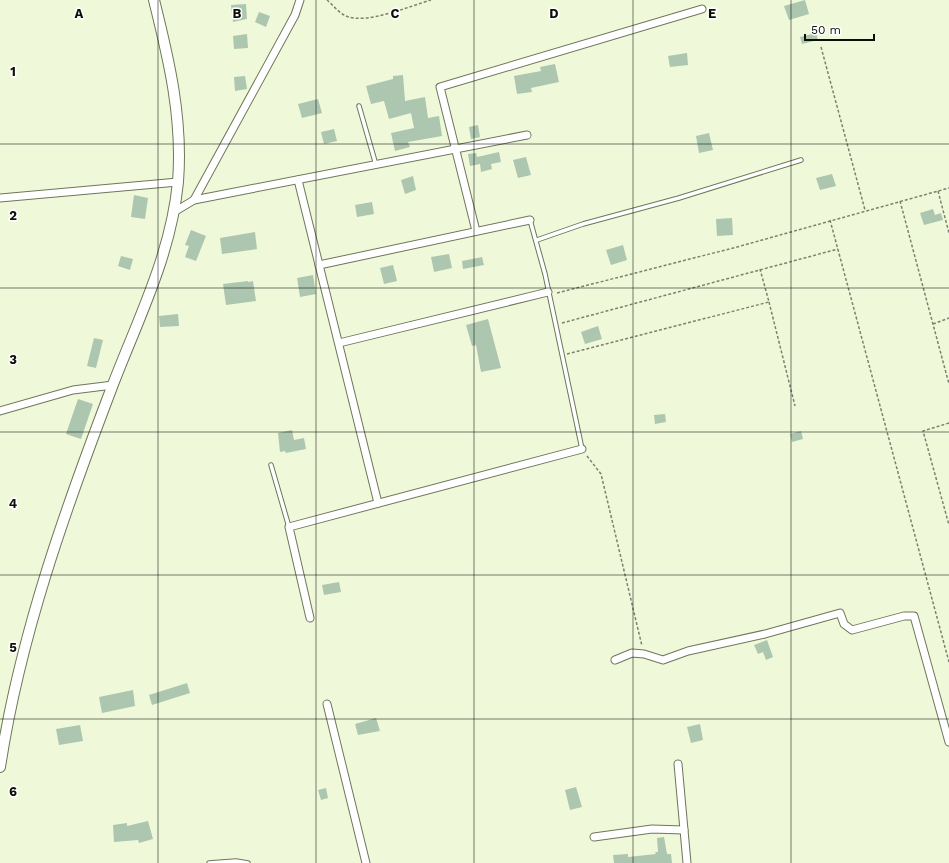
<svg xmlns="http://www.w3.org/2000/svg" width="949" height="863" viewBox="0 0 949 863" font-family="'Work Sans',sans-serif">
<rect width="100%" height="100%" fill="#eff9da"/>
<g fill="#adc6af">
<path d="M805,0L809,14L789,20L784,6Z"/>
<path d="M246,4L247,19L233,22L231,5Z"/>
<path d="M259,12L270,16L266,27L255,22Z"/>
<path d="M816,33L818,40L802,44L800,37Z"/>
<path d="M247,34L248,48L234,49L233,36Z"/>
<path d="M687,53L688,65L670,67L668,56Z"/>
<path d="M555,64L559,82L531,88L532,92L517,94L514,76L541,71L540,67Z"/>
<path d="M403,75L405,101L425,97L428,118L439,116L442,136L408,142L410,147L395,151L391,133L414,128L411,113L389,119L384,101L371,104L366,86L393,79V76Z"/>
<path d="M245,76L247,89L235,91L234,77Z"/>
<path d="M318,99L322,113L302,118L298,104Z"/>
<path d="M478,125L480,137L471,139L469,127Z"/>
<path d="M334,129L337,141L324,144L321,132Z"/>
<path d="M709,133L713,150L699,153L696,136Z"/>
<path d="M499,152L501,162L491,164L492,169L481,172L480,164L470,166L468,154L476,153L477,157Z"/>
<path d="M526,157L531,175L518,178L513,160Z"/>
<path d="M832,174L836,186L820,190L816,178Z"/>
<path d="M413,176L416,190L405,194L401,180Z"/>
<path d="M134,195L148,198L145,219L131,217Z"/>
<path d="M372,202L374,214L357,217L355,205Z"/>
<path d="M933,209L935,215L941,213L943,220L924,225L920,213Z"/>
<path d="M732,218L733,235L717,236L716,219Z"/>
<path d="M191,230L206,236L196,261L185,257L189,246L185,245Z"/>
<path d="M255,232L257,249L222,254L220,238Z"/>
<path d="M623,245L627,260L611,265L606,250Z"/>
<path d="M449,254L452,268L434,272L431,257Z"/>
<path d="M121,256L133,259L130,270L118,266Z"/>
<path d="M482,257L484,265L463,269L462,261Z"/>
<path d="M393,265L397,281L384,284L380,268Z"/>
<path d="M313,275L316,294L300,297L297,278Z"/>
<path d="M248,281V282L253,281L256,301L226,305L223,284Z"/>
<path d="M178,314L179,326L160,327L159,316Z"/>
<path d="M488,319L501,368L481,372L476,345L472,346L466,325Z"/>
<path d="M598,326L602,339L585,344L581,332Z"/>
<path d="M94,338L103,340L96,368L87,366Z"/>
<path d="M78,399L93,404L81,439L66,434Z"/>
<path d="M665,414L666,422L655,424L654,415Z"/>
<path d="M292,430L294,440L304,438L306,449L286,453L285,451L280,452L278,433Z"/>
<path d="M801,431L803,439L792,442L790,434Z"/>
<path d="M339,582L341,592L324,595L322,585Z"/>
<path d="M767,640L773,657L766,660L763,652L758,654L754,645Z"/>
<path d="M187,683L190,693L152,705L149,695Z"/>
<path d="M133,690L135,706L102,713L99,697Z"/>
<path d="M376,718L380,731L358,735L355,724Z"/>
<path d="M700,724L703,740L691,743L687,727Z"/>
<path d="M80,725L83,741L59,745L56,729Z"/>
<path d="M576,787L582,807L570,810L565,790Z"/>
<path d="M326,788L328,798L321,800L318,790Z"/>
<path d="M148,821L153,839L139,843L138,840L114,842L113,825L127,823V826Z"/>
<path d="M664,837L667,854H671L672,863H614L613,855L628,854V857L656,854L655,852H658L657,838Z"/>
</g>
<g fill="none" stroke-linecap="round" stroke-linejoin="round">
<g stroke="#6e765b" stroke-width="5.5">
<g id="service">
<path d="M359,106L376,165"/>
<path d="M530,220L545,274L582,449"/>
<path d="M537,240L583,224L679,198L801,160"/>
<path d="M271,465L289,527"/>
<path d="M209,863L236,861L248,863"/>
</g>
</g>
<g stroke="#6e765b" stroke-width="9">
<g id="minor">
<path d="M298,180L378,503"/>
<path d="M0,198L178,182"/>
<path d="M194,200L527,135"/>
<path d="M174,212L194,200L295,15L300,0"/>
<path d="M476,231L440,87L702,9"/>
<path d="M319,265L530,220"/>
<path d="M339,343L548,292"/>
<path d="M0,411L73,390L113,385"/>
<path d="M310,618L289,527L582,449"/>
<path d="M615,660L632,653L644,654L663,660L688,651L765,634L840,613L844,624L852,630L904,616H914L949,742"/>
<path d="M327,704L366,863"/>
<path d="M678,764L687,863"/>
<path d="M594,837L652,829L684,830"/>
</g>
</g>
<g stroke="#6e765b" stroke-width="12">
<path id="secondary" d="M0,767C20,636 65,510 112,387C138,319 171,255 178,182C183,119 169,60 154,0"/>
</g>
<g stroke="#7c826e" stroke-width="1.5" stroke-dasharray="3 2" stroke-linecap="butt">
<path d="M327,0C333,5 339,13 346,16C366,25 410,6 431,0"/>
<path d="M821,47L865,210"/>
<path d="M938,191L949,233"/>
<path d="M900,201L949,384"/>
<path d="M830,220L949,662"/>
<path d="M557,293L737,247L949,188"/>
<path d="M769,302L795,406"/>
<path d="M562,323L838,249"/>
<path d="M933,324L949,318"/>
<path d="M567,354L769,302L760,269"/>
<path d="M949,423L923,431L949,525"/>
<path d="M587,456L601,474L642,646"/>
</g>
<use href="#service" stroke="#fff" stroke-width="3.5"/>
<use href="#minor" stroke="#fff" stroke-width="7"/>
<use href="#secondary" stroke="#fff" stroke-width="10"/>
</g>
<path fill="none" stroke="#0d0f06" stroke-width="1" stroke-opacity="0.55" d="M158,0V863M316,0V863M474,0V863M633,0V863M791,0V863M0,144H949M0,288H949M0,432H949M0,575H949M0,719H949"/>
<g font-size="13" text-anchor="middle" font-weight="bold" fill="#0d0f06" stroke="#fff" stroke-width="3" stroke-linejoin="round" paint-order="stroke">
<text x="79" y="18">A</text>
<text x="237" y="18">B</text>
<text x="395" y="18">C</text>
<text x="554" y="18">D</text>
<text x="712" y="18">E</text>
<text x="13" y="76">1</text>
<text x="13" y="220">2</text>
<text x="13" y="364">3</text>
<text x="13" y="508">4</text>
<text x="13" y="652">5</text>
<text x="13" y="796">6</text>
</g>
<path d="M805 34v6h69v-6" fill="none" stroke="#0d0f06" stroke-width="2"/>
<text x="811" y="34" font-size="12" fill="#0d0f06" stroke="#ffffff" stroke-width="3" paint-order="stroke">50 m</text>
</svg>
